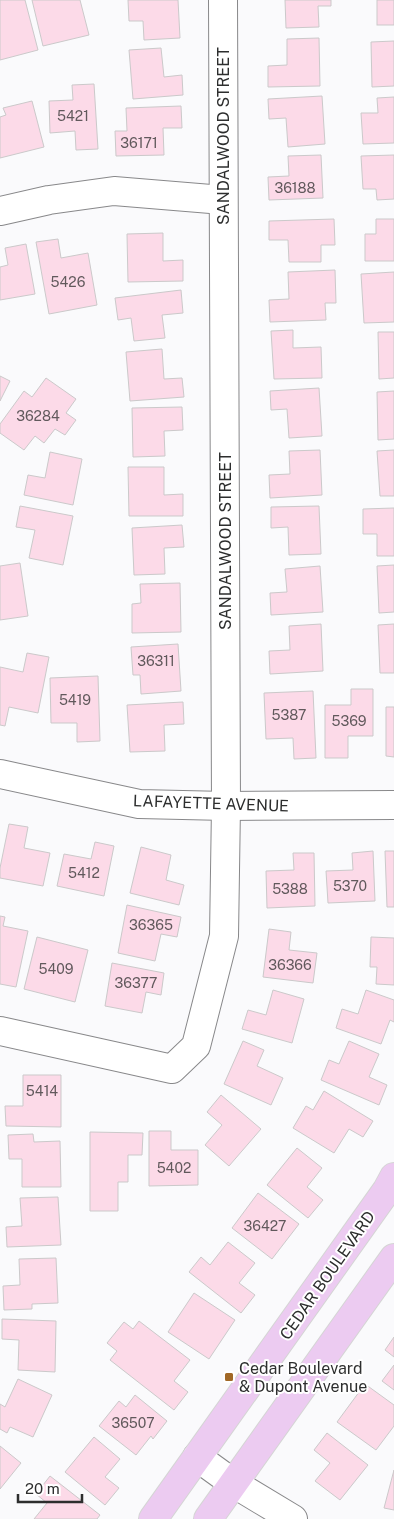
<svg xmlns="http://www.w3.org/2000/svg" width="394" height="1519" viewBox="0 0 394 1519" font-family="'Public Sans',sans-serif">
<rect width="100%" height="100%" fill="#fafafc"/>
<g fill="#fcdae8" stroke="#cbc9ca">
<path d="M0,0H25L38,50L0,60Z"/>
<path d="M32,0H80L89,35L43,46Z"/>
<path d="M128,0H178L180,38L144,40L143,21H129Z"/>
<path d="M285,0H331V6H318L319,27L286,28Z"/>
<rect x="377" y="0" width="17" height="25"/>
<path d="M319,38L320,86L268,87V66L287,65V39Z"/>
<path d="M394,41V86L372,87L371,42Z"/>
<path d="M161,48L164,77L182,75L183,95L133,99L129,50Z"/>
<path d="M94,84L98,149L76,150L75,131L50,133L49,101L73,100L72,85Z"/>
<path d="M322,96L325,144L288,147L286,118L269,119L268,99Z"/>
<path d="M394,97V143L363,144L361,113H378L377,98Z"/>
<path d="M32,101L44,147L0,158V117L6,115L3,108Z"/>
<path d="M181,106L182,128H163L164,155L116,156L115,131H127L126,108Z"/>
<path d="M321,155L323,198L269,200L268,177L289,176L288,156Z"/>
<path d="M394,155V199L377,200L376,189H363L361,156Z"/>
<path d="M334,219L335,245H321V262H289L288,240H269V221Z"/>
<path d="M376,219H394V261H365V234H376Z"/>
<path d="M163,233V261L183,260V281L128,282L127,234Z"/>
<path d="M58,239L61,258L88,253L97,305L49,314L36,242Z"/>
<path d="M26,244L35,294L0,300V267L8,265L5,248Z"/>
<path d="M335,270L336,303H325L326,320L270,322L269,300L289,299L288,272Z"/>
<path d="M394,272V322L364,323L361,274Z"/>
<path d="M181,290L183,313L162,315L165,338L134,341L131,318L118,320L115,298Z"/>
<path d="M293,330V348L321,347L322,378L274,379L271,331Z"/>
<path d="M378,332H394V378L379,379Z"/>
<path d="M162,349L164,379L182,378L184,397L130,401L126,352Z"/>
<path d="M0,376L10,381L0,401Z"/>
<path d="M46,378L76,399L66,413L76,420L65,435L55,429L44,443L35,436L24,450L0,433V424L24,391L32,397Z"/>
<path d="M319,388L322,436L289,438L287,409L271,410L270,391Z"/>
<path d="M394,391V439L378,440L377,392Z"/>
<path d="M182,407L183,430L164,431L165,456L133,457L132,408Z"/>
<path d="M320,450L322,495L270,498L269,475L290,474L289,451Z"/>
<path d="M394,450V496H380L377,451Z"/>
<path d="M50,452L82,459L73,505L24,495L28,475L45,478Z"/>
<path d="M128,467H164V495L183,494V516H129Z"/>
<path d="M20,506L73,516L63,565L29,558L35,530L16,527Z"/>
<path d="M319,506L321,554L289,555L288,527L271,528V507Z"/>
<path d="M394,508V556H377V534H363V509Z"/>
<path d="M182,525L184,547L164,548L165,574L134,575L132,528Z"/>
<path d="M20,563L28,616L0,620V566Z"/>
<path d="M394,565V612L379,613L377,566Z"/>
<path d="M320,566L323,612L271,615L270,593L287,592L285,569Z"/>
<path d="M180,583L181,632L132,633V604L141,603L140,584Z"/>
<path d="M321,624L323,671L270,674L269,651L290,650L289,626Z"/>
<path d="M394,624V673H380L378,625Z"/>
<path d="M178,644L181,691L141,694L140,675H133L131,647Z"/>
<path d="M27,653L49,657L38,713L9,707L5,726L0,725V667L23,672Z"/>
<path d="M98,676L100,741L77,742V723H51L50,678Z"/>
<path d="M351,689H373V736H348V758H325V705H351Z"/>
<path d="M313,691L316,758L294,759L293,738L266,739L264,693Z"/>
<path d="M183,702L184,724L164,725L165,751L130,752L127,705Z"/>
<path d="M386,707H394V757L386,756Z"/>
<path d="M9,824L28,827L24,848L50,853L43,886L0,878V868Z"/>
<path d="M95,842L114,846L104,896L57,886L64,854L91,859Z"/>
<path d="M141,847L171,855L166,880L184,885L179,905L130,893Z"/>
<path d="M373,851L375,901L328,903L326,871L353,870L352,853Z"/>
<path d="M385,851H394V907H387Z"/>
<path d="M293,853H314L315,906L267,908L266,871L294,870Z"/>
<path d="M127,905L181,917L177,937L161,934L155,961L118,953Z"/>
<path d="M0,916L5,917L3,926L28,931L16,987L0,984Z"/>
<path d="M269,929L291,932L289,950L317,953L313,983L263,977Z"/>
<path d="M37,937L88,950L75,1002L24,989Z"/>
<path d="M371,937L394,938V985L376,984L377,967H370Z"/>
<path d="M112,963L164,973L161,995L146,992L142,1013L105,1006Z"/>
<path d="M273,990L304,999L292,1043L242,1029L248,1010L266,1015Z"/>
<path d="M366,990L394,1000V1022L390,1020L381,1044L336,1028L342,1009L358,1014Z"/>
<path d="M243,1041L264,1050L257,1066L283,1078L271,1105L224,1084Z"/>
<path d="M349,1041L379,1054L369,1077L387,1085L379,1105L321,1080L329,1060L339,1064Z"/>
<path d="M23,1075H61V1127L6,1126L5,1106H23Z"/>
<path d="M324,1091L373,1121L363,1137L349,1129L334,1153L293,1128L306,1106L313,1110Z"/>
<path d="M221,1095L261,1129L229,1166L205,1145L222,1125L207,1112Z"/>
<path d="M149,1131H171V1150H198V1185L149,1186Z"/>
<path d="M90,1132L143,1133L142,1155H128V1182H118V1211H90Z"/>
<path d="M33,1134L34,1142L60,1141L61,1187H22V1159H9L8,1135Z"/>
<path d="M297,1148L322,1168L307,1187L323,1200L308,1218L267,1185Z"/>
<path d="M258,1193L299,1224L272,1259L232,1228Z"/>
<path d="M58,1197L61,1245L7,1247L6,1227L22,1226L20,1198Z"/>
<path d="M228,1242L255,1263L239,1283L255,1295L241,1313L189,1272L201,1257L210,1265Z"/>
<path d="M56,1258L58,1303L32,1304V1309L4,1310L3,1286L20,1285L19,1259Z"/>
<path d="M194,1293L235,1320L209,1359L168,1332Z"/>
<path d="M2,1319L56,1321L55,1372L18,1370L19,1340L2,1339Z"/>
<path d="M139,1321L190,1360L174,1381L188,1392L174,1410L110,1360L117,1351L107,1343L124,1322L133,1329Z"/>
<path d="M394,1337V1357L385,1350Z"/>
<path d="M394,1365V1390L382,1381Z"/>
<path d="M18,1379L52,1395L33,1437L10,1427L7,1433L0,1429V1404L5,1407Z"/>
<path d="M365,1384L394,1405V1426L376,1450L337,1422Z"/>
<path d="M135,1395L167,1421L153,1439L151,1436L136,1455L99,1426L119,1401L126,1407Z"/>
<path d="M327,1433L368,1465L340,1500L315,1481L330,1463L314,1450Z"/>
<path d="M94,1437L120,1459L105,1477L119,1488L105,1505L65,1472Z"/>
<path d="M0,1446L21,1463L0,1489Z"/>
<path d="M394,1470V1510L384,1508Z"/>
<path d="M50,1476L100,1515L97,1519H34L47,1503L36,1494Z"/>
</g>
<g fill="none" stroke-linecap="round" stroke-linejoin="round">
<g stroke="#88888a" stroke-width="30">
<g id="minor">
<path d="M0,211L49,200L114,191L223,200"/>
<path d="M0,774L139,804L226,806L394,805"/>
<path d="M0,1031L172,1069L196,1046L224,936L226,806L223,0"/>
<path d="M197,1457L233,1483L293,1519"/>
</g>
</g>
<g stroke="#d5d5d5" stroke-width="30">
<g id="major">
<path d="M153,1519L387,1190L394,1177"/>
<path d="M208,1519L394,1258"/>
</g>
</g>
<use href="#minor" stroke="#fff" stroke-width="28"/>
<use href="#major" stroke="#eccbf1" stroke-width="28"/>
</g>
<rect fill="#a16826" stroke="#fff" stroke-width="2" x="224" y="1372" width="10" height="10" rx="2.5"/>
<g text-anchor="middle" stroke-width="4" stroke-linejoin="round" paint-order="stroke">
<g font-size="14" fill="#61595c">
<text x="73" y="121">5421</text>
<text x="139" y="148">36171</text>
<text x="295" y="193">36188</text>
<text x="68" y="287">5426</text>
<text x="38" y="421">36284</text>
<text x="156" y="666">36311</text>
<text x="75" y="705">5419</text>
<text x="289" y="720">5387</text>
<text x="349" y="726">5369</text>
<text x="84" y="878">5412</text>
<text x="350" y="891">5370</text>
<text x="290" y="894">5388</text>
<text x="151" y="930">36365</text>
<text x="290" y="970">36366</text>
<text x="56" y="974">5409</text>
<text x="136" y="988">36377</text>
<text x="42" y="1096">5414</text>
<text x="174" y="1173">5402</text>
<text x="265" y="1231">36427</text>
<text x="133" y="1428">36507</text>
</g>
<g font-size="16" fill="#2d2e2e" stroke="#fff">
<text transform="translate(223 136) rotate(-90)" y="6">SANDALWOOD STREET</text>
<text transform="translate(225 541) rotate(-90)" y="6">SANDALWOOD STREET</text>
<text transform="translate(211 803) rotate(2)" y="6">LAFAYETTE AVENUE</text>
<text transform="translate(327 1275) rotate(-55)" y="6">CEDAR BOULEVARD</text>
</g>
<g font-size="16" fill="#2d2e2e" stroke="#fff" text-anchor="start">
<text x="239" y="1374">Cedar Boulevard<tspan x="239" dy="18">&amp; Dupont Avenue</tspan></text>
</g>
</g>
<path d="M18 1494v8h64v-8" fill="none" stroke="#2d2e2e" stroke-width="2.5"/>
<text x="25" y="1494" font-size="15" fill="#2d2e2e" stroke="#ffffff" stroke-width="4" paint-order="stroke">20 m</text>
</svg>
